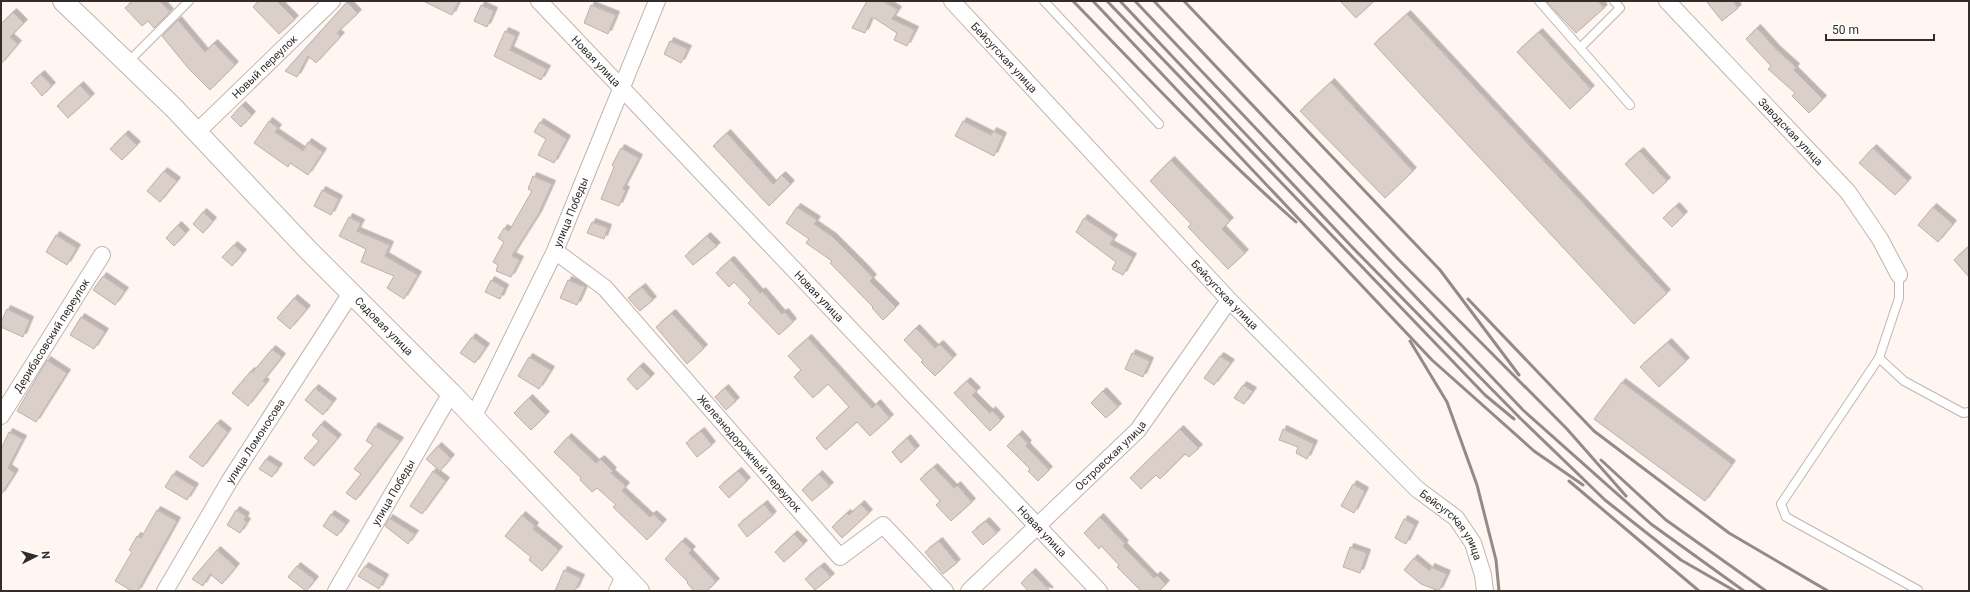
<svg xmlns="http://www.w3.org/2000/svg" width="1970" height="592" viewBox="0 0 1970 592" font-family="Roboto,sans-serif">
<defs>
<filter id="shadow"><feDropShadow dx="3.5" dy="-3.5" stdDeviation="0" flood-color="#0004"/></filter>
</defs>
<rect width="100%" height="100%" fill="#fff5f1"/>
<g fill="#dacfc9" stroke="#bcb1ac" filter="url(#shadow)">
<path d="M133,1H160L170,12L154,28L148,21L142,26L125,8Z"/>
<path d="M258,1H277L295,19L279,34L253,7Z"/>
<path d="M423,1H459L452,15Z"/>
<path d="M867,1H883L898,10L892,19L915,30L907,46L894,40L897,33L874,18H871L865,33L852,28Z"/>
<path d="M1340,1H1374L1356,18Z"/>
<path d="M1546,1H1598L1604,8L1576,33Z"/>
<path d="M1706,1H1733L1738,8L1722,21Z"/>
<path d="M347,2L358,13L337,33L341,36L316,63L308,56L297,77L285,71Z"/>
<path d="M481,5L494,11L487,27L474,21Z"/>
<path d="M591,5L616,15L608,34L584,23Z"/>
<path d="M13,12L24,23L10,37L18,44L1,64V24Z"/>
<path d="M1407,14L1667,293L1634,324L1374,44Z"/>
<path d="M178,20L205,52L214,43L235,65L210,90L188,68L162,36Z"/>
<path d="M1757,28L1777,50L1796,67L1794,70L1823,99L1809,113L1792,96L1795,93L1768,69L1771,66L1746,39Z"/>
<path d="M505,31L516,36L510,50L547,69L541,80L494,56Z"/>
<path d="M1539,32L1591,89L1570,109L1517,52Z"/>
<path d="M670,41L688,49L681,63L664,54Z"/>
<path d="M41,74L52,86L42,96L31,83Z"/>
<path d="M1331,82L1413,171L1385,198L1300,111Z"/>
<path d="M80,85L91,97L68,118L57,106Z"/>
<path d="M242,105L252,115L241,127L231,117Z"/>
<path d="M269,121L278,128L275,132L303,151L308,142L323,152L308,175L290,163L288,167L254,143Z"/>
<path d="M963,121L991,135L993,131L1003,136L994,156L955,136Z"/>
<path d="M540,122L567,139L554,163L538,155L546,139L534,132Z"/>
<path d="M727,133L773,184L782,175L791,184L769,206L713,146Z"/>
<path d="M125,134L137,145L122,160L110,149Z"/>
<path d="M621,148L639,158L623,189L626,190L619,206L601,199L614,167L612,165Z"/>
<path d="M1873,148L1908,181L1895,195L1859,163Z"/>
<path d="M1640,151L1667,181L1653,194L1625,164Z"/>
<path d="M1171,160L1230,221L1222,229L1245,253L1228,269L1188,227L1191,224L1150,181Z"/>
<path d="M164,171L177,181L160,202L147,191Z"/>
<path d="M533,176L552,184L538,215L512,256L520,260L511,277L496,271L498,265L493,262L504,242L498,238L504,228L509,231L532,191L528,189Z"/>
<path d="M322,190L339,199L331,215L314,206Z"/>
<path d="M1676,206L1684,215L1672,227L1663,218Z"/>
<path d="M797,207L817,220L814,224L833,237L863,267L873,278L870,281L896,307L883,320L872,308L873,307L830,263L832,261L806,243L809,239L786,223Z"/>
<path d="M1933,207L1953,224L1938,242L1918,225Z"/>
<path d="M203,212L213,221L203,233L193,224Z"/>
<path d="M349,217L361,223L357,231L390,245L385,256L418,275L404,299L387,288L394,276L361,262L366,249L339,236Z"/>
<path d="M1084,218L1114,238L1110,244L1133,257L1123,275L1112,269L1116,262L1076,232Z"/>
<path d="M592,222L608,228L604,239L587,233Z"/>
<path d="M178,225L186,233L174,246L166,238Z"/>
<path d="M56,235L77,248L67,265L46,252Z"/>
<path d="M707,236L717,246L693,265L685,256Z"/>
<path d="M234,245L243,253L232,266L222,257Z"/>
<path d="M1969,246V277L1954,260Z"/>
<path d="M730,260H731L760,293L762,291L782,314L785,312L793,322L779,335L748,303L751,300L734,282L729,287L716,273Z"/>
<path d="M103,276L125,291L115,305L93,290Z"/>
<path d="M491,280L505,288L500,299L485,292Z"/>
<path d="M568,280L585,287L577,305L560,298Z"/>
<path d="M642,287L653,300L640,311L628,298Z"/>
<path d="M294,298L307,309L290,329L277,318Z"/>
<path d="M7,309L30,320L23,337L1,327V322Z"/>
<path d="M672,313L704,348L687,364L656,327Z"/>
<path d="M81,317L105,332L94,349L70,335Z"/>
<path d="M916,328L935,348L940,344L953,358L935,376L921,362L923,360L904,340Z"/>
<path d="M472,337L486,347L475,363L460,353Z"/>
<path d="M808,338L872,408L877,403L890,418L870,436L857,422L826,450L816,438L849,407L828,384L813,398L794,377L801,370L788,356Z"/>
<path d="M1668,342L1686,361L1659,387L1640,367Z"/>
<path d="M272,349L282,357L263,381L266,383L248,406L232,393L251,371L253,372Z"/>
<path d="M1132,353L1150,361L1143,377L1125,369Z"/>
<path d="M1220,356L1231,363L1214,385L1204,378Z"/>
<path d="M529,357L551,370L539,389L518,376Z"/>
<path d="M47,360L67,373L36,422L17,411Z"/>
<path d="M640,366L651,377L637,390L627,379Z"/>
<path d="M967,381L977,391L972,395L990,413L992,410L1001,420L990,431L954,393Z"/>
<path d="M1622,382L1732,464L1705,501L1594,419Z"/>
<path d="M1243,385L1253,391L1244,404L1234,398Z"/>
<path d="M315,388L333,402L323,415L305,400Z"/>
<path d="M725,388L736,401L726,410L715,397Z"/>
<path d="M1103,391L1118,407L1106,418L1091,403Z"/>
<path d="M529,398L546,415L531,430L514,413Z"/>
<path d="M217,423L228,432L203,467L189,457Z"/>
<path d="M321,424L338,438L314,466L304,458L319,441L312,435Z"/>
<path d="M375,426L400,441L356,500L346,493L361,474L354,469L373,445L366,441Z"/>
<path d="M1180,429L1199,448L1189,457L1185,454L1160,479L1156,475L1141,489L1130,478Z"/>
<path d="M1283,429L1314,444L1307,459L1296,453L1298,447L1279,440Z"/>
<path d="M701,431L712,445L697,457L686,443Z"/>
<path d="M9,432L23,439L8,468L15,473L1,495V449Z"/>
<path d="M1019,434L1028,444L1026,446L1049,470L1038,481L1028,471L1030,469L1007,446Z"/>
<path d="M568,437L596,463L601,459L613,471L611,473L626,486L622,491L650,517L653,514L663,523L647,540L613,507L616,505L597,488L592,492L580,480L581,478L554,452Z"/>
<path d="M907,438L916,449L901,463L892,452Z"/>
<path d="M438,446L451,458L440,471L426,459Z"/>
<path d="M266,459L279,467L272,477L259,469Z"/>
<path d="M934,467L954,488L957,485L972,502L951,521L936,505L940,501L920,479Z"/>
<path d="M433,471L446,481L422,514L410,506Z"/>
<path d="M738,471L747,481L729,498L719,487Z"/>
<path d="M173,474L195,487L187,500L165,487Z"/>
<path d="M819,474L830,486L812,501L802,490Z"/>
<path d="M1353,484L1365,491L1354,513L1341,506Z"/>
<path d="M764,504L773,515L747,537L738,525Z"/>
<path d="M861,504L869,513L842,538L832,527L847,513L849,515Z"/>
<path d="M157,510L177,521L138,591H132L115,581L132,552L129,550L137,536L141,538Z"/>
<path d="M236,510L246,516L244,520L247,522L240,533L227,525Z"/>
<path d="M331,514L346,524L337,536L323,526Z"/>
<path d="M522,515L535,526L533,529L559,550L542,571L529,560L531,557L505,536Z"/>
<path d="M1100,517L1125,544L1123,546L1154,578L1157,575L1166,584L1159,591H1141L1117,567L1119,565L1101,546L1099,549L1084,533Z"/>
<path d="M389,518L415,534L408,544L385,526Z"/>
<path d="M1404,519L1415,525L1406,544L1395,538Z"/>
<path d="M986,521L997,533L983,545L972,532Z"/>
<path d="M794,534L804,544L784,562L775,552Z"/>
<path d="M682,541L692,550L689,553L716,582L707,591H694L687,583L688,582L665,559Z"/>
<path d="M939,541L957,563L943,574L925,552Z"/>
<path d="M1350,547L1367,553L1360,573L1343,567Z"/>
<path d="M217,550L236,567L222,584L210,574L203,586L192,579Z"/>
<path d="M1414,558L1430,571L1431,567L1447,574L1439,591L1421,584L1404,570Z"/>
<path d="M297,566L315,580L306,591L288,577Z"/>
<path d="M365,566L385,578L379,589L358,576Z"/>
<path d="M821,566L831,577L815,590L805,579Z"/>
<path d="M564,570L581,578L575,591H555Z"/>
<path d="M1032,572L1050,591H1028L1021,583Z"/>
</g>
<g fill="none" stroke-linecap="round" stroke-linejoin="round">
<g stroke="#c0b5b0" stroke-width="10">
<g id="service">
<path d="M1044,1L1159,124"/>
<path d="M1539,1L1630,105"/>
<path d="M1581,47L1620,8L1614,1"/>
<path d="M128,62L189,1"/>
<path d="M1899,275V298L1879,358L1904,381L1963,413L1969,412"/>
<path d="M1879,358L1781,504L1786,517L1918,590"/>
</g>
</g>
<g stroke="#c0b5b0" stroke-width="18">
<g id="minor">
<path id="s1" d="M539,1L1099,591"/>
<path id="s2" d="M952,1L1229,300L1417,489L1456,518L1473,543L1483,575L1485,591"/>
<path id="s3" d="M1667,1L1848,192L1880,239L1899,275"/>
<path id="s4" d="M197,132L332,1"/>
<path id="s5" d="M555,251L605,288L840,557L883,525L945,591"/>
<path id="s6" d="M1,416L102,255"/>
<path id="s7" d="M473,418L555,251L657,1"/>
<path id="s8" d="M165,591L230,480L351,293"/>
<path id="s9" d="M336,591L451,393"/>
<path d="M617,591L624,576"/>
<path id="s10" d="M969,591L1138,430L1229,300"/>
</g>
</g>
<g stroke="#c0b5b0" stroke-width="22">
<g id="tertiary">
<path id="s11" d="M63,1L174,108L309,251L451,393L639,591"/>
</g>
</g>
<use href="#service" stroke="#fff" stroke-width="8"/>
<use href="#minor" stroke="#fff" stroke-width="16"/>
<use href="#tertiary" stroke="#fff" stroke-width="20"/>
<g stroke="#938b88" stroke-width="3">
<path d="M1073,1C1146,76 1218,153 1296,222"/>
<path d="M1093,1L1432,360L1534,451L1583,485"/>
<path d="M1107,1L1485,395L1514,419"/>
<path d="M1120,1L1352,247L1520,418L1605,500L1681,560L1735,591"/>
<path d="M1135,1L1523,410L1651,524L1744,591"/>
<path d="M1154,1L1397,258L1567,429L1626,496"/>
<path d="M1184,1L1440,270L1519,375"/>
<path d="M1468,299L1594,431L1729,533L1828,591"/>
<path d="M1410,341L1447,402L1477,485L1496,560L1499,591"/>
<path d="M1601,460L1666,520L1766,591"/>
<path d="M1569,481L1699,591"/>
</g>
</g>
<g text-anchor="middle" stroke-width="3.5" stroke-linejoin="round" paint-order="stroke">
<g font-size="11" fill="#322d2b" stroke="#fff">
<text dy="4" stroke="none"><textPath href="#s2" startOffset="77">Бейсугская улица</textPath></text>
<text dy="4" stroke="none"><textPath href="#s1" startOffset="83">Новая улица</textPath></text>
<text dy="4" stroke="none"><textPath href="#s4" startOffset="94">Новый переулок</textPath></text>
<text dy="4" stroke="none"><textPath href="#s3" startOffset="180">Заводская улица</textPath></text>
<text dy="4" stroke="none"><textPath href="#s7" startOffset="228">улица Победы</textPath></text>
<text dy="4" stroke="none"><textPath href="#s2" startOffset="401">Бейсугская улица</textPath></text>
<text dy="4" stroke="none"><textPath href="#s1" startOffset="407">Новая улица</textPath></text>
<text dy="4" stroke="none"><textPath href="#s11" startOffset="457">Садовая улица</textPath></text>
<text dy="4" stroke="none"><textPath href="#s6" startOffset="95">Дерибасовский переулок</textPath></text>
<text dy="4" stroke="none"><textPath href="#s8" startOffset="175">улица Ломоносова</textPath></text>
<text dy="4" stroke="none"><textPath href="#s5" startOffset="282">Железнодорожный переулок</textPath></text>
<text dy="4" stroke="none"><textPath href="#s10" startOffset="196">Островская улица</textPath></text>
<text dy="4" stroke="none"><textPath href="#s9" startOffset="114">улица Победы</textPath></text>
<text dy="4" stroke="none"><textPath href="#s2" startOffset="725">Бейсугская улица</textPath></text>
<text dy="4" stroke="none"><textPath href="#s1" startOffset="731">Новая улица</textPath></text>
</g>
</g>
<rect width="1970" height="592" fill="none" stroke="#322d2b" stroke-width="4"/>
<g transform="translate(36 556) rotate(84)" stroke="#ffffff" stroke-width="3" paint-order="stroke">
<path d="M0-3L7 15L0 10L-7 15Z" fill="#322d2b"/>
<text y="-6" font-size="11" font-weight="bold" text-anchor="middle" fill="#322d2b">N</text>
</g>
<path d="M1826 34v6h108v-6" fill="none" stroke="#322d2b" stroke-width="2"/>
<text x="1832" y="34" font-size="12" fill="#322d2b" stroke="#ffffff" stroke-width="3" paint-order="stroke">50 m</text>
</svg>
